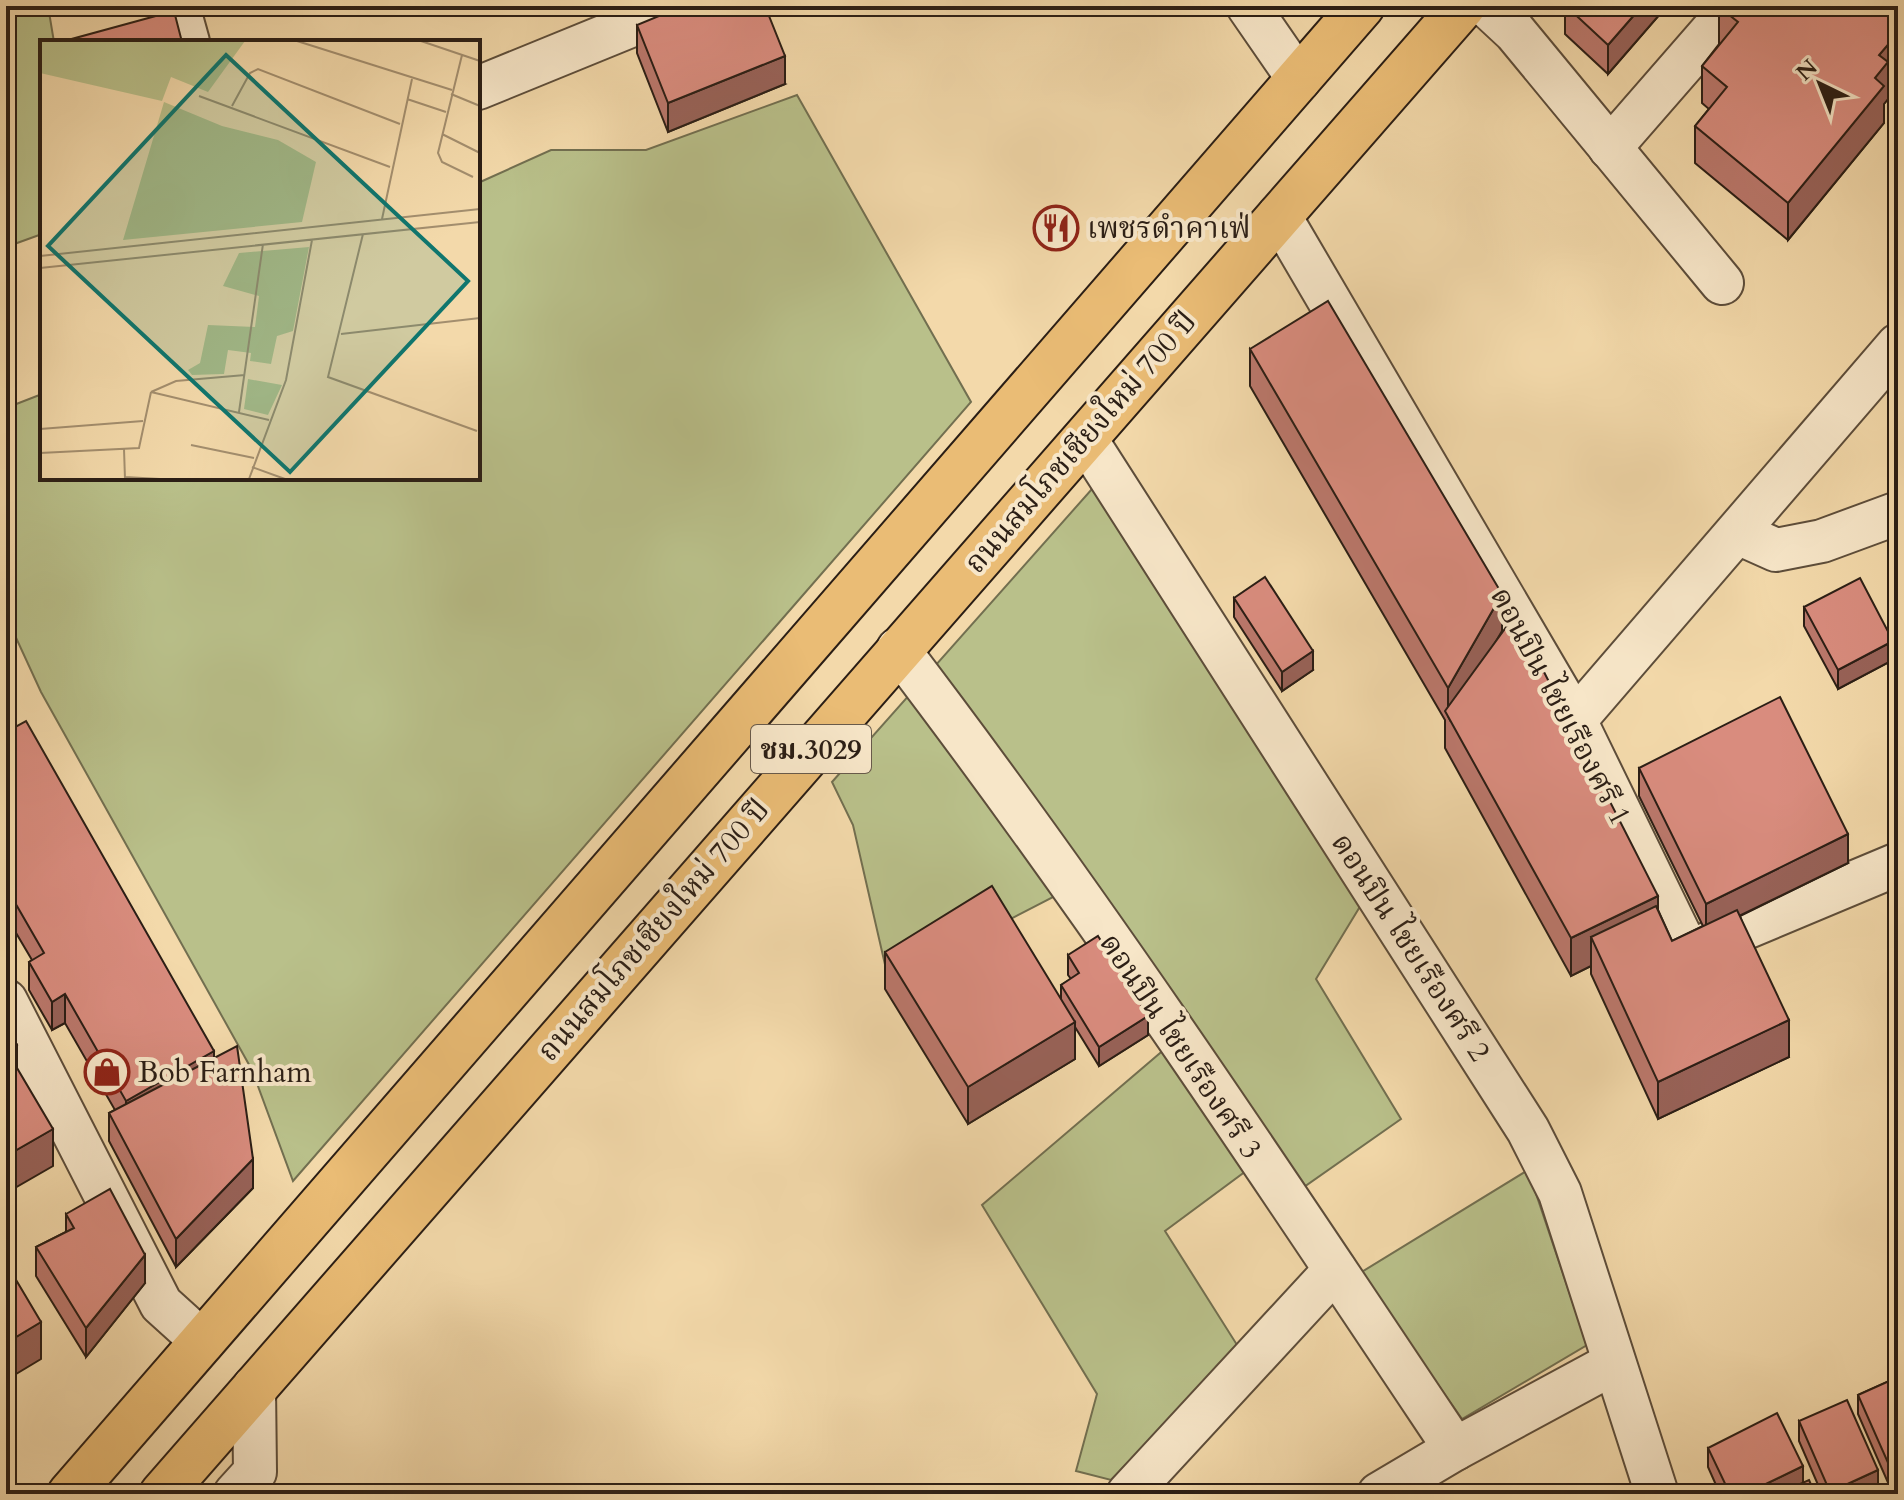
<svg xmlns="http://www.w3.org/2000/svg" width="1904" height="1500" viewBox="0 0 1904 1500" font-family="Cardo,'Noto Serif Thai',serif">
<rect width="100%" height="100%" fill="#f3d9aa"/>
<filter id="stains"><feTurbulence type="fractalNoise" baseFrequency=".0025" numOctaves="4"/><feColorMatrix values="0 0 0 0 .2 0 0 0 0 .09 0 0 0 0 .02 0 0 0 .5 -.17"/></filter>
<radialGradient id="worn" r=".72"><stop offset=".6" stop-color="#630" stop-opacity="0"/><stop offset="1" stop-color="#630" stop-opacity=".3"/></radialGradient>
<g fill="#b9c08a" stroke="#726f50" stroke-width="2">
<path d="M6,6H48L54,42H42V234L6,247Z"/>
<path d="M797,95L971,402L293,1181L252,1070L41,692L6,616V408L42,394V478H478V183L551,150H646Z"/>
<path d="M1100,480L1367,895L1316,979L1401,1119L1301,1189L1273,1151L1165,1231L1239,1348L1111,1480L1076,1471L1097,1394L982,1205L1187,1030L1082,882L889,982L853,825L832,782Z"/>
<path d="M1528,1170L1587,1345L1462,1419L1360,1273Z"/>
</g>
<g fill="none" stroke-linecap="round" stroke-linejoin="round">
<g stroke="#5d4d3a" stroke-width="46">
<g id="minor">
<path d="M178,6L188,42"/>
<path d="M1248,6L1299,80"/>
<path d="M1487,6L1515,32L1722,283"/>
<path d="M478,88L679,6"/>
<path d="M1610,148L1732,8"/>
<path d="M1279,215L1575,720L1688,952L1898,864"/>
<path d="M1085,438L1528,1130L1560,1193L1657,1494"/>
<path d="M1738,533L1776,550L1822,541L1898,513"/>
<path d="M898,649C1095,907 1275,1179 1455,1449"/>
<path d="M1575,720L1898,345"/>
<path d="M6,1001L161,1304L203,1342"/>
<path d="M235,1494L255,1472L254,1387"/>
<path d="M1128,1494L1335,1270"/>
<path d="M1379,1494L1455,1449L1614,1363"/>
</g>
</g>
<g stroke="#2b1e15" stroke-width="48">
<g id="major">
<path d="M70,1494L1362,6"/>
<path d="M162,1494L1463,6"/>
</g>
</g>
<use href="#minor" stroke="#f7e6c8" stroke-width="42"/>
<use href="#major" stroke="#eabc75" stroke-width="44"/>
</g>
<g fill="#bb786c" stroke="#2b1e15" stroke-width="2">
<path d="M1565,6H1667L1608,74L1565,34Z"/>
<path d="M1898,6V70L1888,82V99L1884,104V123L1788,240L1695,163V126L1709,109L1702,103V66L1719,44V7Z"/>
<path d="M637,25L785,84L668,132L637,53Z"/>
<path d="M1250,349L1502,631L1498,639L1658,910L1672,941L1703,926L1639,796V768L1848,863L1740,916L1789,1057L1658,1119L1591,974V966L1571,976L1445,748V720L1250,386Z"/>
<path d="M1234,598L1313,670L1282,691L1234,617Z"/>
<path d="M1804,607L1893,660L1838,689L1804,626Z"/>
<path d="M6,732L214,1058L253,1188L176,1267L109,1141V1113L115,1110L65,1023L52,1030L29,990V962L32,960L6,916Z"/>
<path d="M885,952L1061,999V985L1071,979L1068,975V955L1148,1035L1099,1066L1075,1027V1059L968,1124L885,989Z"/>
<path d="M66,1214L145,1283L86,1357L36,1276V1247L66,1232Z"/>
<path d="M1898,1377V1481L1889,1485L1858,1414V1395Z"/>
<path d="M1799,1421L1878,1489L1868,1494H1822L1799,1441Z"/>
<path d="M1708,1448L1803,1483L1815,1494H1720L1708,1467Z"/>
</g>
<g fill="#986258" stroke="#2b1e15" stroke-width="2">
<path d="M1642,6H1667L1608,74V45Z"/>
<path d="M1898,33V70L1888,82V99L1884,104V123L1788,240V203L1875,78L1879,55Z"/>
<path d="M785,56V84L668,132V103Z"/>
<path d="M1502,594V631L1450,720L1448,716V688Z"/>
<path d="M1893,641V660L1838,689V670Z"/>
<path d="M1313,651V670L1282,691V672Z"/>
<path d="M1848,834V863L1706,932V904Z"/>
<path d="M1658,896V933L1591,937V966L1571,976V938Z"/>
<path d="M65,994V1023L52,1030V1002Z"/>
<path d="M1148,1016V1035L1099,1066V1047Z"/>
<path d="M1789,1020V1057L1658,1119V1082Z"/>
<path d="M1075,1022V1059L968,1124V1087Z"/>
<path d="M17,1045V1082L7,1051Z"/>
<path d="M214,1051V1079L126,1130V1101Z"/>
<path d="M53,1129V1166L6,1193V1156Z"/>
<path d="M253,1159V1188L176,1267V1239Z"/>
<path d="M145,1255V1283L86,1357V1328Z"/>
<path d="M41,1322V1359L6,1380V1343Z"/>
<path d="M1898,1461V1481L1889,1485V1465Z"/>
<path d="M1803,1466V1485L1785,1494H1745Z"/>
<path d="M1878,1470V1489L1868,1494H1830V1492Z"/>
</g>
<g fill="#d98c7e" stroke="#2b1e15" stroke-width="2">
<path d="M683,6H765L785,56L668,103L637,25Z"/>
<path d="M1566,6H1642L1608,45Z"/>
<path d="M1720,6H1898V33L1879,55L1888,62L1875,78L1884,86L1788,203L1695,126L1727,87L1702,66L1738,22L1719,7Z"/>
<path d="M174,11L182,42H69L68,40Z"/>
<path d="M1328,301L1502,594L1448,688L1250,349Z"/>
<path d="M1265,577L1313,651L1282,672L1234,598Z"/>
<path d="M1860,578L1893,641L1838,670L1804,607Z"/>
<path d="M1515,615L1658,896L1571,938L1445,711Z"/>
<path d="M1780,697L1848,834L1706,904L1639,768Z"/>
<path d="M26,721L214,1051L126,1101L65,994L52,1002L29,962L44,953L6,887V732Z"/>
<path d="M992,886L1075,1022L968,1087L885,952Z"/>
<path d="M1656,906L1672,941L1737,910L1789,1020L1658,1082L1591,937Z"/>
<path d="M1098,936L1148,1016L1099,1047L1061,985L1079,973L1068,955Z"/>
<path d="M6,1026L17,1045L7,1051L53,1129L6,1156Z"/>
<path d="M237,1046L253,1159L176,1239L109,1113Z"/>
<path d="M110,1189L145,1255L86,1328L36,1247L74,1228L66,1214Z"/>
<path d="M6,1263L41,1322L6,1343Z"/>
<path d="M1898,1377V1461L1889,1465L1858,1395Z"/>
<path d="M1847,1400L1878,1470L1830,1492L1799,1421Z"/>
<path d="M1777,1413L1803,1466L1745,1494H1730L1708,1448Z"/>
<path d="M1809,1480L1815,1494H1777Z"/>
<path d="M266,1487L274,1494H260Z"/>
</g>
<defs>
<g id="restaurant-ring" transform="scale(2.3)"><circle r="9.5" fill="#f7e6c8" stroke="#8f2418" stroke-width="1.5"/><path d="M-5-6h1v4h1v-4h1v4h1v-4h1v5L-1.5 .5V6h-2V.5L-5-1ZM5-6V6H3V1.5H1.5Q1.5-4 5-6Z" fill="#8f2418"/></g>
<g id="shop-ring" transform="scale(2.3)"><circle r="9.5" fill="#f7e6c8" stroke="#8f2418" stroke-width="1.5"/><path d="M-5-2.5h2.3a2.7 3.5 0 0 1 5.4 0H5L5.5 6h-11ZM-1.5-2.5h3a1.5 2.3 0 0 0-3 0Z" fill="#8f2418"/></g>
</defs>
<g fill-rule="evenodd">
<use href="#restaurant-ring" x="1056" y="228"/>
<use href="#shop-ring" x="107" y="1072"/>
</g>
<g text-anchor="middle" stroke-width="8" stroke-linejoin="round" paint-order="stroke">
<rect fill="#f7e6c8" stroke="#685a4b" stroke-width="2" x="751" y="725" width="120" height="48" rx="6"/>
<g font-size="28" font-weight="bold" fill="#2b1e15">
<text x="811" y="759">ชม.3029</text>
</g>
<g font-size="30" fill="#2b1e15" stroke="#f7e6c8" text-anchor="start">
<text x="1087" y="238">เพชรดำคาเฟ่</text>
<text x="138" y="1082">Bob Farnham</text>
</g>
<g font-size="30" fill="#2b1e15" stroke="#f7e6c8">
<text transform="translate(1080 442) rotate(-49)" y="10">ถนนสมโภชเชียงใหม่ 700 ปี</text>
<text transform="translate(1561 706) rotate(62)" y="10">ดอนปิน ไชยเรืองศรี 1</text>
<text transform="translate(653 930) rotate(-49)" y="10">ถนนสมโภชเชียงใหม่ 700 ปี</text>
<text transform="translate(1411 947) rotate(57)" y="10">ดอนปิน ไชยเรืองศรี 2</text>
<text transform="translate(1181 1046) rotate(56)" y="10">ดอนปิน ไชยเรืองศรี 3</text>
</g>
</g>
<g transform="translate(40 40)">
<rect width="440" height="440" fill="#f3d9aa"/>
<path d="M0,1H205L168,52L131,37L122,61L0,33ZM124,62L182,86L238,100L276,122L262,182L83,200ZM269,207L253,291L237,296L231,324L210,321L211,313L188,310L184,334L152,335L148,330L160,323L168,285L215,287L219,256L183,246L199,213ZM208,339L242,345L228,375L204,369Z" fill="#b9c08a"/>
<path fill="none" stroke="#a38e6e" stroke-width="2" d="M257,1L412,50M381,1L440,21M422,15L398,113L402,122L433,137M411,54L440,66M159,56L350,127M367,59L406,72M192,66L210,33L218,29L360,84M402,94L440,113M342,179L372,39M323,194L288,337L437,391M0,216L440,169M0,228L440,182M301,294L440,278M111,352L229,380M111,352L136,341L205,335M199,372L223,204M0,389L103,381M151,405L214,418M84,409L85,439M0,413L99,408L111,352M212,427L245,439M85,437L120,439M209,439L246,340L272,200"/>
<path fill="#0f766e" fill-opacity="0.15" stroke="#0f766e" stroke-width="4" d="M186,15L428,241L250,432L8,206Z"/>
<rect width="440" height="440" fill="none" stroke="#2b1e15" stroke-width="4"/>
</g>
<rect width="1904" height="1500" fill="none" stroke="#f3d9aa" stroke-width="32"/>
<rect x="8" y="8" width="1888" height="1484" fill="none" stroke="#2b1e15" stroke-width="4"/>
<rect x="16" y="16" width="1872" height="1468" fill="none" stroke="#2b1e15" stroke-width="2"/>
<g transform="translate(1820 84) rotate(317)" stroke="#f7e6c8" stroke-width="6" paint-order="stroke">
<path d="M0-6L14 30L0 20L-14 30Z" fill="#2b1e15"/>
<text y="-12" font-size="22" font-weight="bold" text-anchor="middle" fill="#2b1e15">N</text>
</g>
<rect width="100%" height="100%" filter="url(#stains)"/>
<rect width="100%" height="100%" fill="url(#worn)"/>
</svg>
